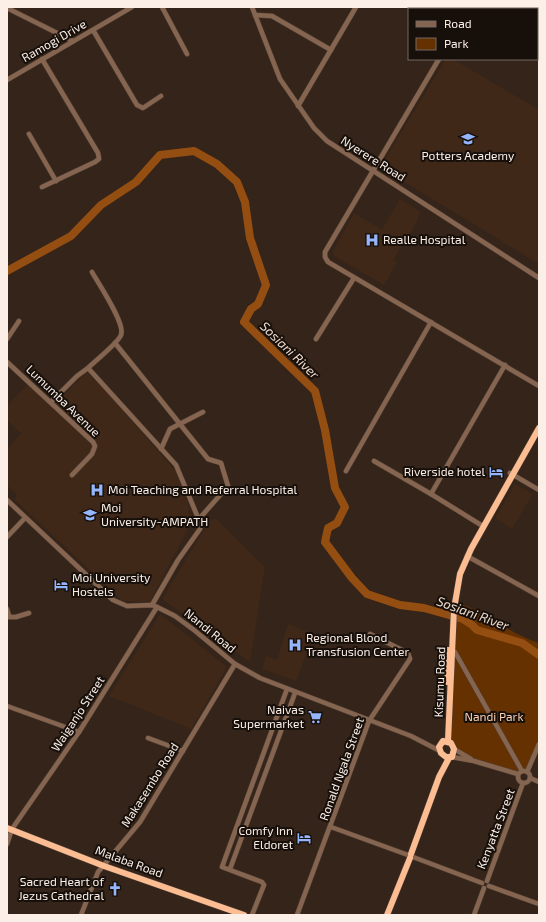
<svg xmlns="http://www.w3.org/2000/svg" width="546" height="922" viewBox="0 0 546 922" font-family="'Exo 2',sans-serif">
<rect width="100%" height="100%" fill="#352419"/>
<g fill="#3f2818">
<path d="M446,59H453L539,110V264L380,167Z"/>
<path d="M400,199L421,212L417,219L418,220L393,260L397,262L384,285L334,256L333,251L354,213L382,230Z"/>
<path d="M87,372L112,398L176,472L190,509L188,512L194,517L150,602L123,601L14,499L17,495L7,485V449L21,433L7,420V406L31,381L54,405Z"/>
<path d="M515,484L533,494L512,529L495,518Z"/>
<path d="M216,519L265,567L250,662L162,599L210,520Z"/>
<path d="M160,614L227,667L191,729L109,696Z"/>
<path d="M288,624L314,634L296,681L262,669L266,656L277,660Z"/>
</g>
<path fill="#653101" d="M455,602C484,610 509,634 539,643V742L527,771H521L518,774C494,766 465,761 448,741Z"/>
<g fill="none" stroke-linecap="round" stroke-linejoin="round">
<path stroke="#944e11" stroke-width="8" d="M7,271L71,236L101,205L136,182L160,155L194,151L217,164L237,182L245,202L250,238L266,285L258,304L251,309L244,322L315,391L325,430L335,488L345,507L337,523L328,528L325,542L352,578L367,594L400,605L424,608L463,619L471,624L477,630L522,643L539,655"/>
<g stroke="#514036" stroke-width="5.5">
<g id="minor">
<path d="M162,7L187,54"/>
<path d="M252,7L280,79L314,128L327,141L539,278"/>
<path d="M7,8L73,41"/>
<path d="M469,9L470,7"/>
<path d="M255,15L272,16L331,50"/>
<path d="M93,30L137,105L143,108L161,96"/>
<path d="M42,59L98,153L99,159L95,162L42,187"/>
<path d="M439,59L325,252V257L328,262L539,386"/>
<path d="M7,80L132,7"/>
<path d="M298,106L356,7"/>
<path d="M29,134L56,181"/>
<path d="M7,339L19,321"/>
<path d="M316,339L354,278"/>
<path d="M115,343L208,459L221,463L228,486L199,519"/>
<path d="M7,362L93,442L95,446L92,454L72,475"/>
<path d="M88,368C95,361 118,343 121,335C126,324 98,283 92,272"/>
<path d="M51,402L77,376L88,368L176,465L201,525L200,529L178,560L152,605"/>
<path d="M161,449L170,429L203,412"/>
<path d="M374,461L431,494"/>
<path d="M346,471L431,322"/>
<path d="M510,473L539,490"/>
<path d="M7,500L113,600L127,606L152,605L157,607L175,616L194,630L235,664L260,678L411,736L440,751"/>
<path d="M481,525L431,494L505,365"/>
<path d="M7,537L25,518"/>
<path d="M467,556L539,596"/>
<path d="M7,609L9,616"/>
<path d="M7,617H16L29,613"/>
<path d="M452,651L455,652L522,771"/>
<path d="M7,706L79,732"/>
<path d="M148,738L183,751"/>
<path d="M454,749L471,759"/>
<path d="M452,757L474,761L518,774"/>
<circle cx="524" cy="777" r="6"/>
<path d="M527,772L539,744"/>
<path d="M530,778L539,782"/>
<path d="M331,827L408,855"/>
<path d="M7,844L12,829L79,732L157,607"/>
<path d="M413,857L482,883"/>
<path d="M230,869L295,693"/>
<path d="M487,881L523,783"/>
<path d="M489,886L539,904"/>
<path d="M81,915L98,872L140,822L235,664"/>
<path d="M252,915L264,885L262,882L222,867L287,689"/>
<path d="M297,915L369,721L410,659L408,653L370,634"/>
<path d="M474,915L484,888"/>
</g>
</g>
<g stroke="#514036" stroke-width="7">
<g id="highway">
<path d="M447,682L448,650"/>
<path d="M443,741L451,743L454,749L452,757H446L441,753L439,747Z"/>
<path d="M448,741L454,609L460,574L471,549L539,428"/>
<path d="M7,828L104,866L244,915"/>
<path d="M411,854L439,777L449,758"/>
<path d="M387,915L410,858"/>
</g>
</g>
<use href="#minor" stroke="#856550" stroke-width="4.5"/>
<use href="#highway" stroke="#fdbd93" stroke-width="6"/>
</g>
<defs>
<g id="school-bare" transform="scale(1.08)"><path d="M0-5L7-2L0 1L-7-2ZM-4 1L0 2.5L4 1V4Q0 6-4 4Z" fill="#95b6fd" stroke="#170f0a" stroke-width="2.5" paint-order="stroke"/></g>
<g id="hospital-bare" transform="scale(1.08)"><path d="M-5-5h3v3.5h4V-5h3V5h-3V1.5h-4V5h-3Z" fill="#95b6fd" stroke="#170f0a" stroke-width="2.5" paint-order="stroke"/></g>
<g id="hotel-bare" transform="scale(1.08)"><path d="M-6-4.5h1.5V1H6V5H4.5V3h-9V5H-6ZM-4 0a1.8 1.8 0 1 1 3.6 0ZM.5 0V-2.5h3Q6-2.5 6 0Z" fill="#95b6fd" stroke="#170f0a" stroke-width="2.5" paint-order="stroke"/></g>
<g id="university-bare" transform="scale(1.08)"><path d="M0-5L7-2L0 1L-7-2ZM-4 1L0 2.5L4 1V4Q0 6-4 4Z" fill="#95b6fd" stroke="#170f0a" stroke-width="2.5" paint-order="stroke"/></g>
<g id="supermarket-bare" transform="scale(1.08)"><path d="M-6-5.5h2.5l.6 2H6L4.5 2H-2.5L-4.4-4H-6ZM-1.5 3.2a1.3 1.3 0 1 0 .1 0ZM3 3.2a1.3 1.3 0 1 0 .1 0Z" fill="#95b6fd" stroke="#170f0a" stroke-width="2.5" paint-order="stroke"/></g>
<g id="church-bare" transform="scale(1.08)"><path d="M-1.2-6h2.4v3.5h3.3v2.4h-3.3V6h-2.4V-.1h-3.3v-2.4h3.3Z" fill="#95b6fd" stroke="#170f0a" stroke-width="2.5" paint-order="stroke"/></g>
</defs>
<g fill-rule="evenodd">
<use href="#school-bare" x="468" y="139"/>
<use href="#hospital-bare" x="372" y="240"/>
<use href="#hotel-bare" x="496" y="472"/>
<use href="#hospital-bare" x="97" y="490"/>
<use href="#university-bare" x="90" y="515"/>
<use href="#hotel-bare" x="61" y="585"/>
<use href="#hospital-bare" x="295" y="645"/>
<use href="#supermarket-bare" x="315" y="717"/>
<use href="#hotel-bare" x="304" y="838"/>
<use href="#church-bare" x="115" y="889"/>
</g>
<g text-anchor="middle" stroke-width="4" stroke-linejoin="round" paint-order="stroke">
<g font-size="12" fill="#fbefe8" stroke="#170f0a">
<text transform="translate(54 41) rotate(-30)" y="4">Ramogi Drive</text>
<text transform="translate(373 159) rotate(32)" y="4">Nyerere Road</text>
<text transform="translate(63 401) rotate(44)" y="4">Lumumba Avenue</text>
<text transform="translate(210 631) rotate(39)" y="4">Nandi Road</text>
<text transform="translate(440 682) rotate(-88)" y="4">Kisumu Road</text>
<text transform="translate(78 714) rotate(-57)" y="4">Waiganjo Street</text>
<text transform="translate(342 769) rotate(-70)" y="4">Ronald Ngala Street</text>
<text transform="translate(150 785) rotate(-58)" y="4">Makasembo Road</text>
<text transform="translate(496 829) rotate(-69)" y="4">Kenyatta Street</text>
<text transform="translate(129 862) rotate(20)" y="4">Malaba Road</text>
</g>
<g font-size="12" fill="#fbefe8" stroke="#170f0a" text-anchor="start">
<text x="468" y="160" text-anchor="middle">Potters Academy</text>
<text x="383" y="244">Realle Hospital</text>
<text x="485" y="476" text-anchor="end">Riverside hotel</text>
<text x="108" y="494">Moi Teaching and Referral Hospital</text>
<text x="101" y="512">Moi<tspan x="101" dy="14">University-AMPATH</tspan></text>
<text x="72" y="582">Moi University<tspan x="72" dy="14">Hostels</tspan></text>
<text x="306" y="642">Regional Blood<tspan x="306" dy="14">Transfusion Center</tspan></text>
<text x="304" y="714" text-anchor="end">Naivas<tspan x="304" dy="14">Supermarket</tspan></text>
<text x="293" y="835" text-anchor="end">Comfy Inn<tspan x="293" dy="14">Eldoret</tspan></text>
<text x="104" y="886" text-anchor="end">Sacred Heart of<tspan x="104" dy="14">Jezus Cathedral</tspan></text>
</g>
<g font-size="12" fill="#f8cfb4" stroke="#170f0a">
<text x="494" y="721">Nandi Park</text>
</g>
<g font-size="13" font-style="italic" fill="#f2ddd0" stroke="#170f0a">
<text transform="translate(290 350) rotate(44)" y="5">Sosiani River</text>
<text transform="translate(473 613) rotate(20)" y="5">Sosiani River</text>
</g>
</g>
<rect width="546" height="922" fill="none" stroke="#fbefe8" stroke-width="16"/>
<rect x="408" y="8" width="130" height="52" fill="#170f0a" stroke="#726963"/>
<rect x="416" y="21" width="20" height="6" fill="#856550" stroke="#726963"/>
<text x="444" y="28" font-size="12" fill="#fbefe8">Road</text>
<rect x="416" y="38" width="20" height="12" fill="#653101" stroke="#726963"/>
<text x="444" y="48" font-size="12" fill="#fbefe8">Park</text>
</svg>
